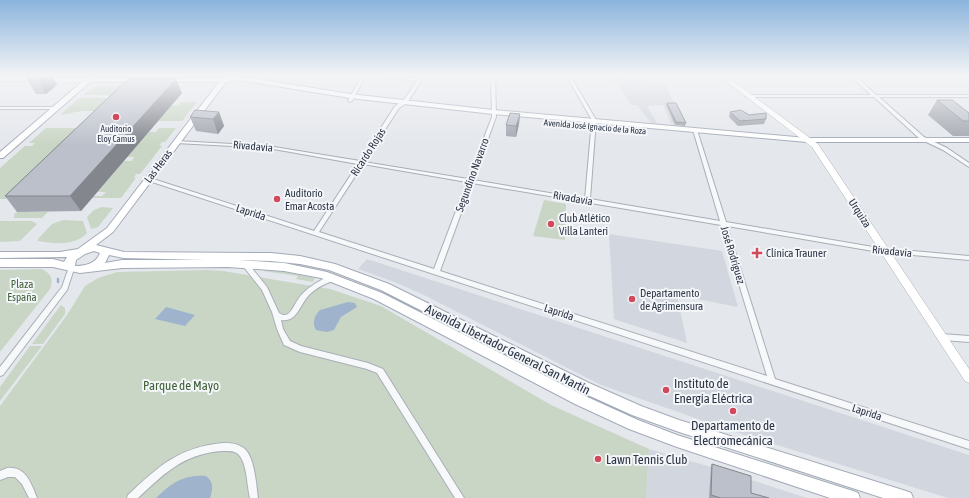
<svg xmlns="http://www.w3.org/2000/svg" width="969" height="498" viewBox="0 0 969 498" font-family="'Asap Condensed',sans-serif">
<rect width="100%" height="100%" fill="#e4e7ec"/>
<g fill="#d2d6de">
<path d="M613,78L665,83L674,103L670,102L671,105L667,106L675,125L671,124L663,105L647,106L657,123H651L637,105H631Z"/>
<path d="M609,234L722,251L738,307L677,295L687,343L614,319Z"/>
<path d="M367,259L969,455V498H948L735,432L601,385L422,294L397,283L358,269Z"/>
<path d="M649,449L711,467L807,498H646Z"/>
</g>
<g fill="#c9d6c5">
<path d="M95,86H141L133,95H83Z"/>
<path d="M79,98H130L98,111H82L60,115Z"/>
<path d="M181,102H197L182,121H158L171,106L178,105Z"/>
<path d="M46,128H93L30,199H0V168L25,146H32L35,143H29Z"/>
<path d="M159,128H176L165,142H162L159,145L162,146L140,174H136L134,178H136L121,198H92L94,196H102L106,192H98L124,161H132L134,157H127L149,132H156Z"/>
<path d="M544,200L566,204L565,240L533,236Z"/>
<path d="M102,207L113,208L98,227L91,229L87,217L94,210Z"/>
<path d="M17,212H48L42,218H13L15,216L14,214Z"/>
<path d="M63,220L83,221L87,233C75,246 54,244 38,241V239L52,224Z"/>
<path d="M0,221H32L37,224L20,241L0,242Z"/>
<path d="M41,269C51,273 54,279 50,289L0,352V270Z"/>
<path d="M208,270L223,271L330,289L381,306L551,405L649,449L646,498H0V406L67,315L85,286L98,278L117,272Z"/>
<path d="M267,270L281,271L315,278L313,282L296,279L298,276L263,271Z"/>
<path d="M61,305L65,308V314L43,344H32Z"/>
<path d="M30,346H42L0,401V387Z"/>
</g>
<g fill="#9fb4cc">
<path d="M348,302L355,303L357,307L341,317L334,330L327,332L316,330C312,323 314,316 320,310Z"/>
<path d="M166,307L195,315L185,326L155,319Z"/>
<path d="M206,476C214,482 213,489 210,498H156C171,483 184,474 206,476Z"/>
</g>
<g fill="none" stroke-linecap="round" stroke-linejoin="round">
<path stroke="#9fb4cc" stroke-width="2.5" d="M58,279V282"/>
<g stroke="#a9aeb7" stroke-width="2">
<g id="street">
<path d="M263,75H267L260,82H258V80Z"/>
<path d="M362,75H366L352,101L349,102L348,101Z"/>
<path d="M372,75H387L419,79L421,75H425L407,103L399,108L364,162L468,179L492,117L491,75H495L496,117L473,180L585,199L592,120L566,75H570L596,120L590,199L720,221L693,130L695,129L697,130L726,222L879,248L969,256V260L879,252L727,226L775,379L969,441V449L146,180L145,179L146,178H150L314,231L358,164L268,148L176,143L174,142L176,141L268,146L360,161L395,106L403,101L417,81ZM363,164L467,182L434,269L319,232ZM472,183L721,225L767,376L440,271Z"/>
<path d="M850,75H855L876,95H969V97H879L924,137L947,148L969,163V167L943,150L920,139L874,97H747L745,96L747,95H871Z"/>
<path d="M0,107H56L58,108L56,109H0Z"/>
<path d="M243,262H247L267,287L279,313C282,315 285,316 288,314C293,310 295,303 299,298C305,289 325,275 336,276L337,278L336,280C326,283 317,287 309,295C300,304 297,323 281,320L283,329L290,341L301,346L368,363L383,369L464,498H455L377,373L367,369L300,352L284,345L277,329L272,312L262,290L243,266L242,264Z"/>
<path d="M69,267H71L74,269L67,290L3,375L0,376V367L62,287Z"/>
<path d="M942,334L969,336V342L942,340L940,339L938,337L940,335Z"/>
<path d="M223,443C229,443 236,443 242,447C255,454 256,485 258,498H250C247,486 247,462 238,454C234,450 226,451 221,451C183,454 164,474 138,498H127L128,495C159,466 179,447 223,443Z"/>
<path d="M7,468C26,466 31,483 37,498H29L22,484L15,477H8L0,480V471Z"/>
</g>
</g>
<g stroke="#a9aeb7" stroke-width="1">
<g id="secondary">
<path d="M718,75H725L818,144L969,369V383L965,381L812,147Z"/>
<path d="M0,77L89,78L92,80L89,82L0,81Z"/>
</g>
</g>
<g stroke="#a3abb8" stroke-width="2">
<g id="primary">
<path d="M90,75H97L94,78H139L142,80L139,82H90L3,158H0V152Z"/>
<path d="M227,75L229,77L238,76L350,94L493,110L807,138H969V142H807L493,114L350,98L238,80L226,82L113,232L96,245L124,252L271,253L300,256L335,264L389,284L589,383L641,406L679,420L906,491L911,493L913,498H883L679,432L632,415L579,391L381,290L329,270L300,264L271,261L237,260L284,263L327,272L382,293L585,396L638,420L677,435L853,491L858,493L860,498H830L677,447L629,429L575,404L374,299L321,278L284,271L228,267L122,268L80,273L53,267H0V259H53L64,262L67,257L0,258V252H60L78,249L107,228L219,82H163L161,81V79L222,78ZM94,251L100,253C96,264 85,266 75,266L76,260L85,254ZM109,255L124,258L205,260H122L105,263Z"/>
</g>
</g>
<use href="#street" fill="#f7f8fa" fill-rule="evenodd"/>
<use href="#secondary" fill="#fff" fill-rule="evenodd"/>
<use href="#primary" fill="#fff" fill-rule="evenodd"/>
</g>
<g fill="#a1a5ae">
<path d="M24,75H52L57,85L46,94H36Z"/>
<path d="M182,93L81,211L17,212L5,196Z"/>
<path d="M937,100L969,113V136H953L928,115Z"/>
<path d="M667,103L686,123L685,126L675,125L666,105Z"/>
<path d="M219,112L224,126L218,134L196,131L190,117Z"/>
<path d="M730,112L749,115L766,119L764,124L738,126L729,117Z"/>
<path d="M520,114L519,124L516,137L506,136V125Z"/>
<path d="M712,464L751,493L769,498H709L711,467Z"/>
</g>
<g fill="#83868d">
<path d="M35,75H52L57,85L46,94Z"/>
<path d="M176,79L182,93L81,211L70,196Z"/>
<path d="M219,112L224,126L218,134L213,119Z"/>
<path d="M520,114L519,124L516,137V126Z"/>
</g>
<g fill="#bbc0ca" stroke="#83868d">
<path d="M128,79H176L70,196H5Z"/>
<path d="M937,100H952L969,113V121H963Z"/>
<path d="M667,103H676L686,123L676,122Z"/>
<path d="M195,110L219,112L213,119L190,117Z"/>
<path d="M741,110L749,115L766,113V119L740,121L730,112Z"/>
<path d="M510,113L520,114L516,126L506,125Z"/>
<path d="M712,464L751,476V493L769,498H721L711,495Z"/>
</g>
<linearGradient id="sky" x2="0" y2="1"><stop stop-color="#8bb4dd"/><stop offset="0.52" stop-color="#f3f4f6"/><stop offset="1" stop-color="#f3f4f6" stop-opacity="0"/></linearGradient>
<rect width="969" height="145" fill="url(#sky)"/>
<g fill="#d1495b" stroke="#f4f6f9" stroke-width="1.5">
<circle cx="116" cy="117" r="4"/>
<circle cx="277" cy="199" r="4"/>
<circle cx="551" cy="224" r="4"/>
<path d="M755 247h4v4h4v4h-4v4h-4v-4h-4v-4h4z"/>
<circle cx="632" cy="299" r="4"/>
<circle cx="666" cy="390" r="4"/>
<circle cx="733" cy="411" r="4"/>
<circle cx="598" cy="459" r="4"/>
</g>
<g text-anchor="middle" stroke-width="4" stroke-linejoin="round" paint-order="stroke">
<g font-size="9" fill="#2b3445" stroke="#f4f6f9">
<text transform="translate(595 127) rotate(5)" y="3">Avenida José Ignacio de la Roza</text>
</g>
<g font-size="9" fill="#2b3445" stroke="#f4f6f9">
<text x="116" y="132">Auditorio<tspan x="116" dy="10">Eloy Camus</tspan></text>
</g>
<g font-size="11" fill="#2b3445" stroke="#f4f6f9">
<text transform="translate(253 146) rotate(5)" y="4">Rivadavia</text>
<text transform="translate(368 152) rotate(-57)" y="4">Ricardo Rojas</text>
<text transform="translate(158 166) rotate(-53)" y="4">Las Heras</text>
<text transform="translate(472 175) rotate(-70)" y="4">Segundino Navarro</text>
<text transform="translate(573 198) rotate(10)" y="4">Rivadavia</text>
<text transform="translate(251 212) rotate(18)" y="4">Laprida</text>
<text transform="translate(860 213) rotate(57)" y="4">Urquiza</text>
<text transform="translate(892 251) rotate(6)" y="4">Rivadavia</text>
<text transform="translate(733 255) rotate(73)" y="4">José Rodríguez</text>
<text transform="translate(559 312) rotate(18)" y="4">Laprida</text>
<text transform="translate(867 412) rotate(18)" y="4">Laprida</text>
</g>
<g font-size="11" fill="#2b3445" stroke="#f4f6f9" text-anchor="start">
<text x="285" y="197">Auditorio<tspan x="285" dy="13">Emar Acosta</tspan></text>
<text x="559" y="222">Club Atlético<tspan x="559" dy="13">Villa Lanteri</tspan></text>
<text x="766" y="257">Clínica Trauner</text>
<text x="640" y="297">Departamento<tspan x="640" dy="13">de Agrimensura</tspan></text>
</g>
<g font-size="11" fill="#3f6138" stroke="#f4f6f9">
<text x="22" y="288">Plaza<tspan x="22" dy="13">España</tspan></text>
</g>
<g font-size="13" fill="#2b3445" stroke="#f4f6f9">
<text transform="translate(508 349) rotate(27)" y="5">Avenida Libertador General San Martín</text>
</g>
<g font-size="13" fill="#2b3445" stroke="#f4f6f9" text-anchor="start">
<text x="674" y="388">Instituto de<tspan x="674" dy="15">Energía Eléctrica</tspan></text>
<text x="733" y="430" text-anchor="middle">Departamento de<tspan x="733" dy="15">Electromecánica</tspan></text>
<text x="606" y="464">Lawn Tennis Club</text>
</g>
<g font-size="13" fill="#3f6138" stroke="#f4f6f9">
<text x="181" y="390">Parque de Mayo</text>
</g>
</g>
</svg>
